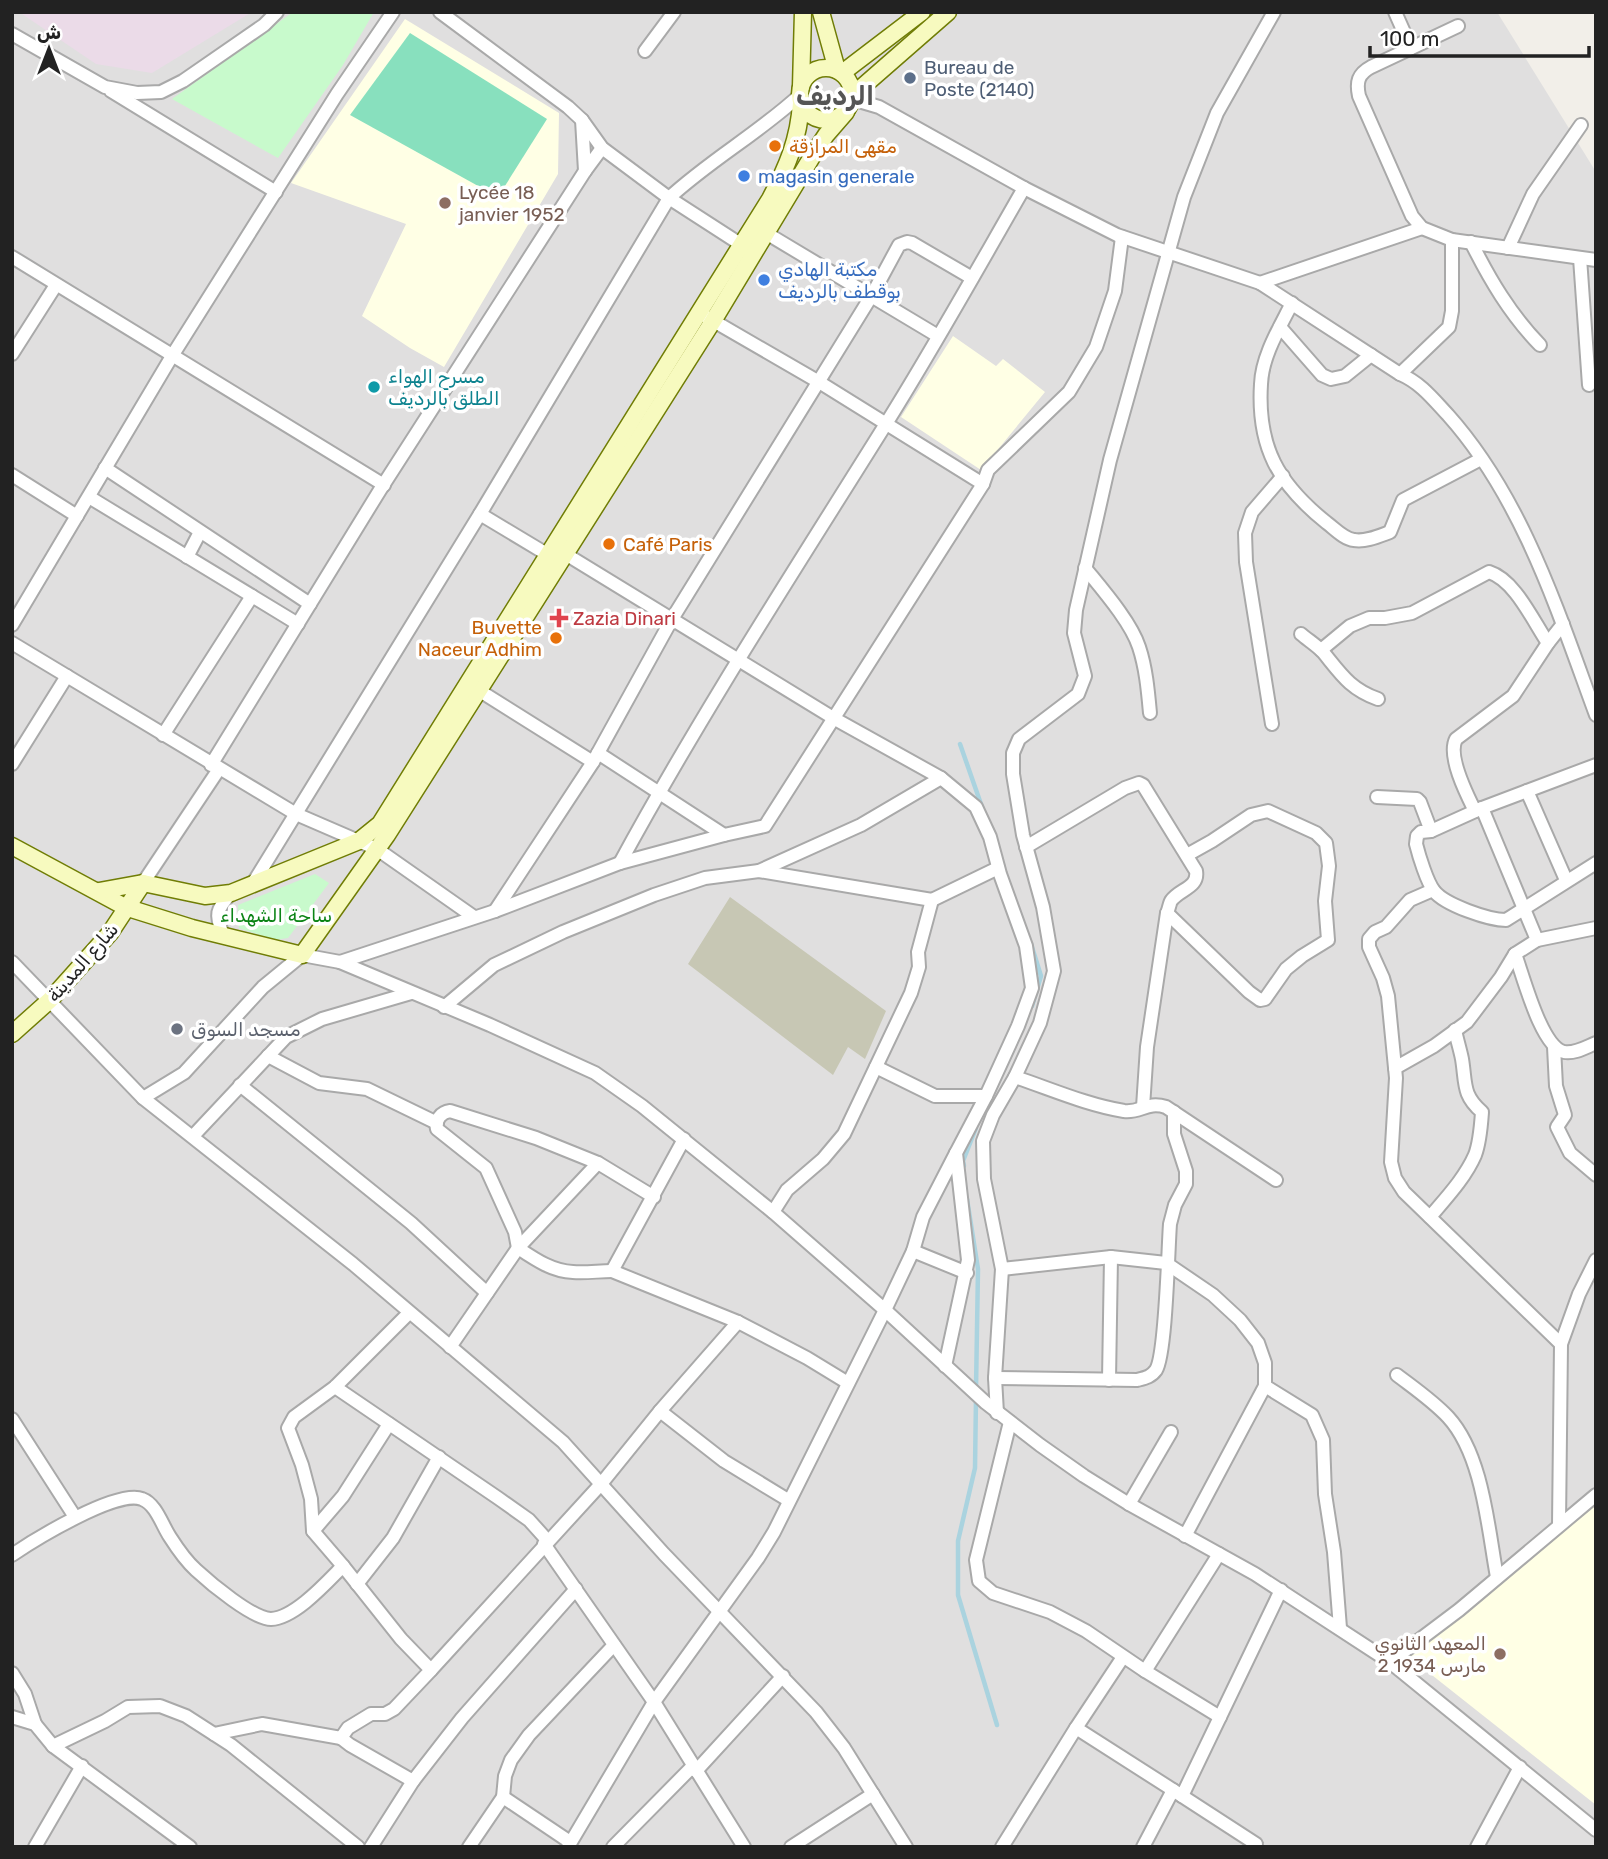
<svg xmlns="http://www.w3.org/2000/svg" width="1608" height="1859" viewBox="0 0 1608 1859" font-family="Rubik,'Noto Sans Arabic',sans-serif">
<rect width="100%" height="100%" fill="#f2efe9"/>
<path fill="#e0dfdf" d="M12,12H1497L1596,172V1847H12Z"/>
<path fill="#ebdbe8" d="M19,12H252L152,73L96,64Z"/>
<g fill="#ffffe5">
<path d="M405,19L559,113L558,174L444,367L410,348L362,316L406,224L291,183Z"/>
<path d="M953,336L996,366L1003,359L1045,392L981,470L901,417Z"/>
<path d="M1596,1494V1805L1399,1649Z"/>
</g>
<path fill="#c7c7b4" d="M730,897L886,1011L865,1059L848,1047L833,1075L688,964Z"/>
<g fill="#c8facc">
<path d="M293,12H374L343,65L278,158L172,99Z"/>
<path d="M315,874L329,883L288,938L275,940L239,928L238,905Z"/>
</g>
<path fill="#88e0be" d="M410,33L547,119L498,197L350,115Z"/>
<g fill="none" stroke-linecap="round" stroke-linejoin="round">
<g stroke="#aad3df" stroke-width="4.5">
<path d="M960,744L982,807"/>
<path d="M1031,944L1041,976L1032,1006"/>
<path d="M964,1166L963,1161L976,1128"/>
<path d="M967,1199L978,1269L976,1389"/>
<path d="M976,1398L975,1468L958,1541V1595L997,1725"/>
</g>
<g stroke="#a9a9a9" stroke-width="16">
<g id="street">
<path d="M440,12L568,107L582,120L602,148L669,198L748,249"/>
<path d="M1395,12L1411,48"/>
<path d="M1458,26L1371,67C1358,74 1356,82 1359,96L1412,216L1422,228L1452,240L1596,260"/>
<path d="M12,34L105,87L137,93L161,92L183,81L264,25L277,12"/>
<path d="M645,51L674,12"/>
<path d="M111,91L276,192"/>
<path d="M852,99L879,107L1024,188L1117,235L1260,283L1400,374C1421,383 1433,399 1448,415C1523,499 1558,612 1596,715"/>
<path d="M582,120L585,171"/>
<path d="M761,230L938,336"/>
<path d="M1471,242C1490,280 1510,314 1540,345"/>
<path d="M1508,248L1533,194L1581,125"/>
<path d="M12,257L384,485"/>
<path d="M1580,258L1589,385"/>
<path d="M1260,283L1422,228"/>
<path d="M1292,303C1280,327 1262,356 1261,384C1257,447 1278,484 1327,523C1335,529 1344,539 1354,540C1366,542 1379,536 1390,532L1403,500L1481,459"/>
<path d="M705,316L819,382L983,484"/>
<path d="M1280,327L1322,375L1331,379L1345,376L1371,355"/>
<path d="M12,354L56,285"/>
<path d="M1400,374L1449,327L1452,311V240"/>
<path d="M105,468L310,604"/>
<path d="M12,475L77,516"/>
<path d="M89,497L298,624"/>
<path d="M480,514L555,559"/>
<path d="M559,550L835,719L941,778"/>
<path d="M187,557L200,532"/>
<path d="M1085,568C1102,589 1131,622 1139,647C1146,668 1148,691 1150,713"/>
<path d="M12,625L172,356L337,94L393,12"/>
<path d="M1301,634C1308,640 1316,645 1323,652C1341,674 1350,689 1378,699"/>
<path d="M12,643L296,814L377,849L474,917"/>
<path d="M1321,650L1350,626L1369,618H1385L1412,613L1489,572C1515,580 1533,621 1548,643"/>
<path d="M472,686L593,762"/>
<path d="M1272,724L1246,562L1245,533L1252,512L1283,476"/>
<path d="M163,735L252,596"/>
<path d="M598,753L724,835"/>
<path d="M12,764L67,676"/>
<path d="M211,765L380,490L585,171L602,148"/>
<path d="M1527,791L1566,880"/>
<path d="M1377,797L1417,799L1420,802L1431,831L1421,832L1417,836L1416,844C1419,856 1427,882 1434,891C1445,905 1489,920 1506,920L1596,863"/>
<path d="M1482,808L1537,940"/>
<path d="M1475,811C1467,795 1447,756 1456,739L1513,696L1548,643L1563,624"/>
<path d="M1431,831L1482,808L1596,765"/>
<path d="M1026,847L1125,788L1139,783L1143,785L1196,871C1199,888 1179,889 1171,901C1170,902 1168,912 1167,913L1147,1047L1143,1107"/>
<path d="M620,863C701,714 794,571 884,427C933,349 978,268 1024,188"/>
<path d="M759,871L932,900L918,952L919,967L911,993L844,1134L823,1159L787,1190L773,1212"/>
<path d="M143,883L219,769"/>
<path d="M252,885L480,514L669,198C710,160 759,133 800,95"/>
<path d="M1433,890L1410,900L1386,927L1375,932L1369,939V947L1383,978L1388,996L1396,1078L1391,1162L1395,1178L1404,1192L1561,1344"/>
<path d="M932,900L998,868"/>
<path d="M495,911L593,762L672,619L872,295L899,245L907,242L912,243L972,278"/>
<path d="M1167,913L1249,992L1260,1000L1265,999L1286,969L1302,956L1328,940L1325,901L1329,866L1326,843L1316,833L1268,811L1251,815L1212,841L1187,855"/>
<path d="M1596,928L1537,940L1515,954C1523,975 1541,1047 1564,1052C1575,1054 1586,1047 1596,1043"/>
<path d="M223,935C215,914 216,910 231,893"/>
<path d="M12,962L143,1098L353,1264L563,1442L664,1554L816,1712L844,1748L906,1847"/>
<path d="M340,962L495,911L620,863L724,835L765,826L983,484L988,470L1069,392L1096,347L1115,291L1122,237"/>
<path d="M444,1007L494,965L563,932L654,895L705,878L759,871L861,825L941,778L976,807L990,837L1000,874L1026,946L1032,988L1018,1026L986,1096L956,1153L968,1260L945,1366"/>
<path d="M1554,1047L1556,1086L1565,1115L1557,1127L1570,1153L1596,1175"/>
<path d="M268,1056L319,1083L367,1089L437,1123"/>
<path d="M876,1067L935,1096H986"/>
<path d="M1395,1068L1434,1046L1467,1022L1501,977L1515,954"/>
<path d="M1015,1077C1051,1089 1087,1105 1124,1111C1141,1113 1147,1101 1166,1107L1276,1180"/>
<path d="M240,1085L411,1223L487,1293"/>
<path d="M143,1098L184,1073L263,987L302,955L340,962L490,1025L595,1073L642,1106L773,1212L885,1310L986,1403L1040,1445L1084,1476L1129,1504L1255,1574L1390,1662L1596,1830"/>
<path d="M193,1136L286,1037L322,1019L411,993"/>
<path d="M684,1139L612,1271L738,1322L807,1358L848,1383"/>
<path d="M1430,1217C1446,1198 1465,1178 1475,1155C1480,1142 1481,1126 1482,1112C1462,1095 1466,1083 1462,1059C1460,1049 1457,1040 1455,1030"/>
<path d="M913,1251L967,1273"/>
<path d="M1002,1269L1111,1257L1166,1263L1213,1295L1240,1320L1258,1343L1265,1363V1386L1312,1415L1323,1440L1325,1494L1334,1552L1340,1628"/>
<path d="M612,1271C599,1271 586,1273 573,1272C552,1271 536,1260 518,1248L515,1232L486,1168L437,1129C435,1120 441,1112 450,1111L536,1138L598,1163L654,1197"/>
<path d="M450,1347L518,1248L598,1163"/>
<path d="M1397,1375C1414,1388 1433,1401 1448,1417C1483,1455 1488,1529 1497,1577"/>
<path d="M995,1378L1137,1380C1145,1378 1151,1377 1156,1370C1166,1354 1168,1250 1170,1224L1175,1205L1186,1184V1171L1174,1134V1112"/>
<path d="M1109,1380L1111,1257"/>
<path d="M335,1387L498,1498L529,1520L547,1540"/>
<path d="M660,1411L724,1461L788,1500"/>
<path d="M997,1413L995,1378L1002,1269L984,1179L983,1141L993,1115L1015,1077L1040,1023L1054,971L1043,907L1023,835L1013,774V753L1019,739L1078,694L1085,676L1074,633L1076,610L1110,460L1184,197L1217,113L1274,12"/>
<path d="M12,1419L75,1517"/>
<path d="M1010,1422L976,1560L979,1581L993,1593L1050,1612L1086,1631L1145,1671L1220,1717"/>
<path d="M1129,1504L1171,1432"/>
<path d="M1559,1524L1561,1344L1579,1294L1596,1260"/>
<path d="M313,1531L343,1496L389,1424"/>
<path d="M1185,1536L1265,1386"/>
<path d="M544,1544L654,1702L744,1847"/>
<path d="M12,1555C34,1540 117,1489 142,1499C156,1504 162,1525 170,1537C177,1548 186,1561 196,1570C210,1583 253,1619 271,1619C295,1618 327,1582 343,1566L401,1639L431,1670L394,1709L385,1714H371L348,1728L341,1738L350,1745L413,1781L371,1847"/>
<path d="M343,1566L313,1531L311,1499L302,1465L288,1428L294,1417L335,1387L409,1313"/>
<path d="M357,1584L393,1538L439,1457"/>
<path d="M1390,1662L1459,1610L1596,1495"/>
<path d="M431,1670L601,1484L660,1411L738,1322"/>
<path d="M1145,1671L1219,1554"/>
<path d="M12,1673L25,1694L35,1724"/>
<path d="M12,1717L35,1724L53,1746L190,1847"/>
<path d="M1076,1728L1123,1657"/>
<path d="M214,1734L262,1724L341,1738"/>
<path d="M53,1746L105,1721L128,1707L160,1706L186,1716L231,1745L358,1847"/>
<path d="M696,1771L783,1676"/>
<path d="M413,1781L462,1718L576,1589"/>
<path d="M1182,1796L1256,1844"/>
<path d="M503,1797L570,1842"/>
<path d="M35,1847L82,1766"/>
<path d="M469,1847L503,1797L505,1776L511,1760L529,1735L614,1645"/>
<path d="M568,1847L654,1702L758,1558L774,1532L885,1310L913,1251L923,1217L956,1153"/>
<path d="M613,1847L693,1766"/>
<path d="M791,1847L873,1794"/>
<path d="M1002,1847L1076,1728L1173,1790"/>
<path d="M1143,1847L1173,1790L1182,1796L1281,1590"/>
<path d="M1477,1847L1520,1767"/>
</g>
</g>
<g stroke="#707d05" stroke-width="19">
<g id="secondary">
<path d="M821,12L837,70"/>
<circle cx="826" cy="94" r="26"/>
<path d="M842,73L922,12"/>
<path d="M801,87L803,12"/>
<path d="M853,95L948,12"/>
<path d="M12,846L125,907L192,928L302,955L387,835L713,321L813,155L826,135L846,112"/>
<path d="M99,891L143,883L205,896L231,893L359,841L380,824L770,199C787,167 799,139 801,103"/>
<path d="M12,1034L50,1000L110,933L143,883"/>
</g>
</g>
<use href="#street" stroke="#fff" stroke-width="12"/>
<use href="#secondary" stroke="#f7fabf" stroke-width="16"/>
</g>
<circle fill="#5c6f8a" stroke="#fff" stroke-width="2.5" cx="910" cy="78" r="7"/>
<g fill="#e8710a" stroke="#fff" stroke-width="2.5">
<circle cx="775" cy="146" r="7"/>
<circle cx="609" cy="544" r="7"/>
<circle cx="556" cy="638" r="7"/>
</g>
<g fill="#3f7fe0" stroke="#fff" stroke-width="2.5">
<circle cx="744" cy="176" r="7"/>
<circle cx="764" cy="280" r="7"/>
</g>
<g fill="#8d6e63" stroke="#fff" stroke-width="2.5">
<circle cx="445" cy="203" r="7"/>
<circle cx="1500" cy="1654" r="7"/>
</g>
<circle fill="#0f9aa8" stroke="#fff" stroke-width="2.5" cx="374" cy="387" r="7"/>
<path fill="#e0444e" stroke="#fff" stroke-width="2.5" d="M555.5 607.5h7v7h7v7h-7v7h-7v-7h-7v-7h7z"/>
<circle fill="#6b7280" stroke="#fff" stroke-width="2.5" cx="177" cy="1029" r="7"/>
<g text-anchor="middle" stroke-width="7" stroke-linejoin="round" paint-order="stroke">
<g font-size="19" fill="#4e5e75" stroke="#fff" text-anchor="start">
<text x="924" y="74">Bureau de<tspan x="924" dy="22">Poste (2140)</tspan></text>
</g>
<g font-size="19" fill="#c56008" stroke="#fff" text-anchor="start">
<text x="789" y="153">مقهى المرازقة</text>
<text x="623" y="551">Café Paris</text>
<text x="542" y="634" text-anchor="end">Buvette<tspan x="542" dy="22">Naceur Adhim</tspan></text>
</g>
<g font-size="19" fill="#366cbe" stroke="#fff" text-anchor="start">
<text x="758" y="183">magasin generale</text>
<text x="778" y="276">مكتبة الهادي<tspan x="778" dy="22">بوقطف بالرديف</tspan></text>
</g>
<g font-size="19" fill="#785e54" stroke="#fff" text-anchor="start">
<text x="459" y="199">Lycée 18<tspan x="459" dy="22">janvier 1952</tspan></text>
<text x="1486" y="1650" text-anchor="end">المعهد الثانوي<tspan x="1486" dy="22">2 مارس 1934</tspan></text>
</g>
<g font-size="19" fill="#0d838f" stroke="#fff" text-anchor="start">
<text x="388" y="383">مسرح الهواء<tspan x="388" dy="22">الطلق بالرديف</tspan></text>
</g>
<g font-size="19" fill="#be3a42" stroke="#fff" text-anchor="start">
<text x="573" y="625">Zazia Dinari</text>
</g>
<g font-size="19" fill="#0c8416" stroke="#fff">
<text x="276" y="922">ساحة الشهداء</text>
</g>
<g font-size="19" fill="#222" stroke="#fff">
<text transform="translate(82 962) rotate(-49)" y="7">شارع المدينة</text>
</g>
<g font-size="19" fill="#5b616d" stroke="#fff" text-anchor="start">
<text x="191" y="1036">مسجد السوق</text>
</g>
<g font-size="26" font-weight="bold" fill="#555" stroke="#fff">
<text x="835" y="105">الرديف</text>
</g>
</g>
<rect width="1608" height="1859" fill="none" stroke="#222222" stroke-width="28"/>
<g transform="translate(49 49)" stroke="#ffffff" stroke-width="5" paint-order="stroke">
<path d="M0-5L12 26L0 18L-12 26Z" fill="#222222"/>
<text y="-10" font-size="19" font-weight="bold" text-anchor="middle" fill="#222222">ش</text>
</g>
<path d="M1370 46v10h219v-10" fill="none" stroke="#222222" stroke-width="3.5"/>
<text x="1380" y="46" font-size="21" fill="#222222" stroke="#ffffff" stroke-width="5" paint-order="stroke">100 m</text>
</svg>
